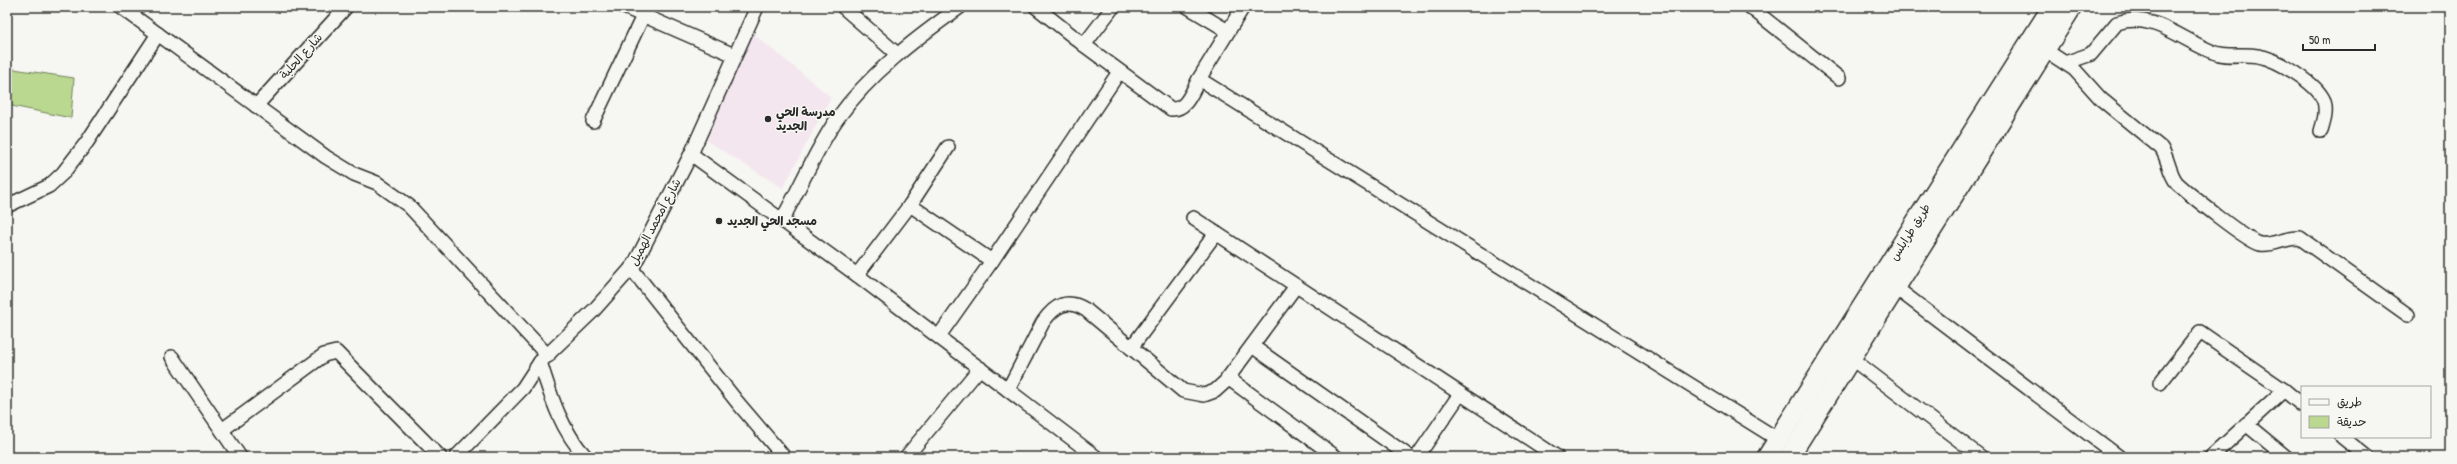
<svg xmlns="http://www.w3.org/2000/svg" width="2457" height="464" viewBox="0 0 2457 464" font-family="'Patrick Hand','Playpen Sans Arabic',sans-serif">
<rect width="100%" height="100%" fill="#f6f6f2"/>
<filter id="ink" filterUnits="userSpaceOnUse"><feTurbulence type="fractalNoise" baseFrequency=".025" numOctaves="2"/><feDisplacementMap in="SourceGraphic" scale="8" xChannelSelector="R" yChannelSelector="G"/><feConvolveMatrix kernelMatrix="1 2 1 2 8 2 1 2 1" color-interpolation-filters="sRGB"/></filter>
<g filter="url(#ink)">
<path fill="#f4e6ee" d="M752,33L831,97L783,188L707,141Z"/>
<path fill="#bad890" stroke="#72825e" d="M7,68L74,78L71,118L7,105Z"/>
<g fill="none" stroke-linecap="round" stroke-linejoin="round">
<g stroke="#2b2b2b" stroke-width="16">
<g id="minor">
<path d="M121,7L326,157L354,174L377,183L409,206L548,356"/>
<path d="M624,7L734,55"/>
<path d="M843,7L897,54"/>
<path d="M1036,7L1084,45L1171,109C1187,110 1192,91 1199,79"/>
<path d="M1188,7L1228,31"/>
<path d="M1243,7L1199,79L1779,440"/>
<path d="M1750,7L1839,78"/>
<path d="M1084,45L1113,7"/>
<path d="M2045,50L2074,69L2101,99L2161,148C2169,159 2168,172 2177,183C2189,194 2247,241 2260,244C2273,246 2286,237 2300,238L2408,315"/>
<path d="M2065,63L2091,54L2117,23C2151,11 2182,40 2213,52C2227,58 2243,53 2258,56C2277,59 2317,83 2324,101C2327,112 2324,121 2321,131"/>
<path d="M256,106L346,7"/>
<path d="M593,121L643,16"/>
<path d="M691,154L857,275L1096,457"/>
<path d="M910,205L992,261"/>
<path d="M7,206L49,186L63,173L87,142L158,34"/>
<path d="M1193,218L1557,457"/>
<path d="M782,220C800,188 816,149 837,119C870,73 915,39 960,7"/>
<path d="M631,268L738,403L784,457"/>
<path d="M857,275L910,205L948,147"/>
<path d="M1896,288L2119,457"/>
<path d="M939,336L992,261L1119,72"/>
<path d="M1252,346L1410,457"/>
<path d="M1131,348L1216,233"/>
<path d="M172,357L240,457"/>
<path d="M1852,359L1981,457"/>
<path d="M540,362C551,397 561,430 586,457"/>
<path d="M1228,378L1336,457"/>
<path d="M2160,383L2200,332L2284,390"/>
<path d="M1008,390L1043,322C1055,305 1067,298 1086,310L1183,391L1204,395L1215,391L1225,382L1296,286"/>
<path d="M2246,424L2286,457"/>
<path d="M222,430L324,355L336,352L440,457"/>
<path d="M2342,437L2367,457"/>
<path d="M456,457L523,388L540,362L594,310L634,265L691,154L757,7"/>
<path d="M906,457L980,368"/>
<path d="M1417,457L1460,394"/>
<path d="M2211,457L2284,390L2302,405"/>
</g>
</g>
<g stroke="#2b2b2b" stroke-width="22">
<g id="highway">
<path d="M1767,457L2052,7"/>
<path d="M1789,457L2072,7"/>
</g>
</g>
<use href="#minor" stroke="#f6f6f2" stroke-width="13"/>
<use href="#highway" stroke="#f6f6f2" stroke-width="19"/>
</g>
</g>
<g fill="#2b2b2b" stroke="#f6f6f2" stroke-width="1.5">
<circle cx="768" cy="119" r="4"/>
<circle cx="719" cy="221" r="4"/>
</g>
<g text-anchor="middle" stroke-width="3" stroke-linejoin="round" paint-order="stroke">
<g font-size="12" fill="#2b2b2b" stroke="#f6f6f2">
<text transform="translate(301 56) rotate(-48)" y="4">شارع الحلبة</text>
<text transform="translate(655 222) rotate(-62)" y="4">شارع أمحمد الهميل</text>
<text transform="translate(1910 232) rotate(-58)" y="4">طريق طرابلس</text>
</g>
<g font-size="12" font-weight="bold" fill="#2b2b2b" stroke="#f6f6f2" text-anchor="start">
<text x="776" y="116">مدرسة الحي<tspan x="776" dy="14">الجديد</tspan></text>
<text x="727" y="225">مسجد الحي الجديد</text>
</g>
</g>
<rect width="2457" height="464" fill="none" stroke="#f6f6f2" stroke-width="24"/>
<rect x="12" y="12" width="2433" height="440" fill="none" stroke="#2b2b2b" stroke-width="1.5" filter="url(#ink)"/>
<rect x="2301" y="386" width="130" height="52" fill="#f6f6f2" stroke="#a5a5a2"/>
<rect x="2309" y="399" width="20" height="6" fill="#f6f6f2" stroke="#a5a5a2"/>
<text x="2337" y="406" font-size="12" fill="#2b2b2b">طريق</text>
<rect x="2309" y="416" width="20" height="12" fill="#bad890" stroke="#a5a5a2"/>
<text x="2337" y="426" font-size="12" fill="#2b2b2b">حديقة</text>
<path d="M2303 44v6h72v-6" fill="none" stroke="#2b2b2b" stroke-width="2"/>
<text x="2309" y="44" font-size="12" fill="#2b2b2b" stroke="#f6f6f2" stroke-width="3" paint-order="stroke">50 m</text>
</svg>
